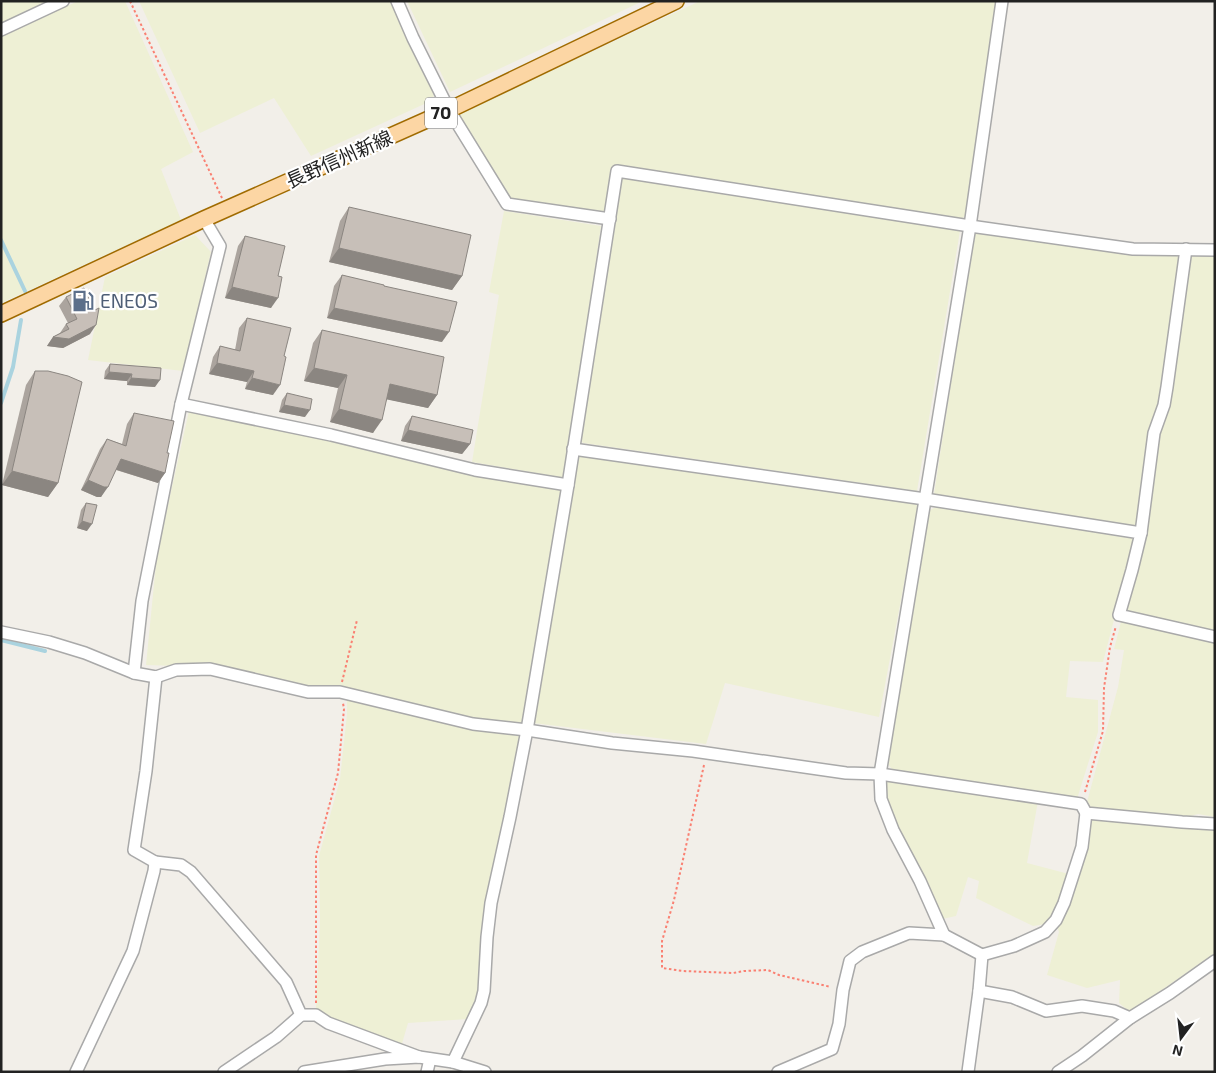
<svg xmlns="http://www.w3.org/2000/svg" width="1216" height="1073" viewBox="0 0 1216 1073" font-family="'Exo 2','Noto Sans JP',sans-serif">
<rect width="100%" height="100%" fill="#f2efe9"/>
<g fill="#eef0d5">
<path d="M1,1H53L1,25Z"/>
<path d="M78,1H125L193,152L161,169L181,220L1,303V37Z"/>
<path d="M139,1H392L434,93L433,100L311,156L274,98L200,133Z"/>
<path d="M407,1H643L450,92Z"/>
<path d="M700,1H996L967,216L959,219L615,168L605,215L510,198L459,114Z"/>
<path d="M622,175L960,231L917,491L583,443L579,437L619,179Z"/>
<path d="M504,211L601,226L565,478L472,462L499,295L489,292Z"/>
<path d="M978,231L1178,253L1180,261L1162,397L1137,528L934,494L974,234Z"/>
<path d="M195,235L211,252L183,371L88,360L105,277Z"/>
<path d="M1192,255L1215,256V632L1126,612L1144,540L1157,434L1188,257Z"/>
<path d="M189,411L564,488L523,725L484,722L307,688L178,666L146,665L157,554Z"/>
<path d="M578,456L919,504L879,717L725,683L706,744L533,723Z"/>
<path d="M936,507L1135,539L1103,662L1070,661L1066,697L1098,700V732L1077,799L892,769L886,762L928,511Z"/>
<path d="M1122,618L1215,640V817L1198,814L1183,818L1092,808L1087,802L1118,687L1124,650L1114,649Z"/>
<path d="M347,698L480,730L520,735L481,994L468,1019L408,1023L401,1047L337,1028L316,1009L320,920L319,856L340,779L347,714Z"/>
<path d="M886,779L1038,801L1027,863L1069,874L1058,909L1046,924L1033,926L976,898L979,881L968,877L956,916L942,919L929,889L885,799Z"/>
<path d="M1091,819L1215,827V953L1130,1012L1119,1003L1120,980L1087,988L1047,975L1059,932L1057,926L1068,907L1086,846Z"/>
</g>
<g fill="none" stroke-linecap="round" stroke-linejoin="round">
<g stroke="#aad3df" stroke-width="4">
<path d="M1,240L25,291"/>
<path d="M1,403L13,367L21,320"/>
<path d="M1,640L45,651"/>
</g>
<g stroke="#a9a9a9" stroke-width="14">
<g id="minor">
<path d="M397,1L413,38L449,110L507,204L610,219"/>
<path d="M1,30L63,1"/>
<path d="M181,404L331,435L475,470L568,485"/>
<path d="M573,449L925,499L1141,533L1132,570L1119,615L1215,637"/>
<path d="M1141,533L1154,433L1164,405L1167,387L1186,249"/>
<path d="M1,632L49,642L85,653L134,673L156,677L176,670L210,669L308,692H340L473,724L527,730L612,743L693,751L846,773L880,774L1081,804L1086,813L1182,822L1215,824"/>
<path d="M134,673L142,601L181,404L220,246L204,219"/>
<path d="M155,862L181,865L191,872L286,982L301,1015H316L328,1023L419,1057"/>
<path d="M944,935L920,881L893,830L881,799L880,774L970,226L1002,1"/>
<path d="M979,991L1012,997L1046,1011L1082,1006L1114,1011L1130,1018"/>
<path d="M453,1062L481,1003L484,991L487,937L491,903L510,817L527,730L568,485L617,171L970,226L1133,249L1215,250"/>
<path d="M76,1072L133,951L154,871L155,862L134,850L146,771L156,677"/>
<path d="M224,1072L276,1037L301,1015"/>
<path d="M304,1072L385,1059L419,1057L453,1062L485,1072"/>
<path d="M427,1072L430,1059"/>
<path d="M778,1072L832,1049L839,1024L843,990L850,961L862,952L909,933L944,935L982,955"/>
<path d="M968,1072L979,991L982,955L1014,946L1045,932L1056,920L1064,903L1082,847L1086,813"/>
<path d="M1058,1072L1082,1056L1130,1018L1170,993L1215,961"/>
</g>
</g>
<g stroke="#a06b00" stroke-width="18">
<path id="major" d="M1,314L204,219L449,110L676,1"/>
</g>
<g stroke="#fa8072" stroke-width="2" stroke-dasharray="2.5 2.5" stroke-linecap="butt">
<path d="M130,1L222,198"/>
<path d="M342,682L357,620"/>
<path d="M704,765L674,900L662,941V968L683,971L733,973L744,971L768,970L779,975L831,987"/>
<path d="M1085,792L1103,731L1104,688L1110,647L1116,626"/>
<path d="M316,1003V855L338,773L344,709L343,703"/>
</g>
<use href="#minor" stroke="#fff" stroke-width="11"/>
<use href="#major" stroke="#fcd6a4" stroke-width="15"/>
</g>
<g fill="#aba49e">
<path d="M349,207L462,276L452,290L329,262L340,221Z"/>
<path d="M245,236L278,276L271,308L225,298L238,246Z"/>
<path d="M342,275L384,286L442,342L327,318L334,286Z"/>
<path d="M66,297L90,334L63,348L47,346L53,337L60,333L66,324L68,323L59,306Z"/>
<path d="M247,318L273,395L245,389L247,382L209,374L213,357L220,346L235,350L239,328Z"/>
<path d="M322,330L437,395L428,408L387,399L373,433L330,422L338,388L304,381L313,343Z"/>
<path d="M110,364L155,387L127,385V381L104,379L105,371Z"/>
<path d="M35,371L58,483L48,497L2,485L26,385Z"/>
<path d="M287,393L305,417L279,412L282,400Z"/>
<path d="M134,413L167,453L165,473L158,483L116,470L101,497H97L81,490L100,449L107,439L122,444L127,424Z"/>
<path d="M412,416L470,444L462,454L401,441L405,426Z"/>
<path d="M86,503L87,531L77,528L81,510Z"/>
</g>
<g fill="#8b8681">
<path d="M339,248L462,276L452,290L329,262Z"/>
<path d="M232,287L278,298L271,308L225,298Z"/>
<path d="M334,308L449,332L442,342L327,318Z"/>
<path d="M96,325L90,334L63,348L47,346L53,337Z"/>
<path d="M217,363L254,371L247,382L209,374Z"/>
<path d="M314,368L347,375L338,388L304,381Z"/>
<path d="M109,372L132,374L127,381L104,379Z"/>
<path d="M131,378L160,380L155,387L127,385Z"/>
<path d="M252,378L280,385L273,395L245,389Z"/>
<path d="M390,384L437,395L428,408L380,398Z"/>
<path d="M284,405L310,410L305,417L279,412Z"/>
<path d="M339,409L382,420L373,433L330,422Z"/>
<path d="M408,430L470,444L462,454L401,441Z"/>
<path d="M121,459L165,473L158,483L114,469Z"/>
<path d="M12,471L58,483L48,497L2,485Z"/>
<path d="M88,480L108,487L101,497H97L81,490Z"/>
<path d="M82,521L92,524L87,531L77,528Z"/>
</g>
<g fill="#c7bfb8" stroke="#8b8681">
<path d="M349,207L471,235L462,276L339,248Z"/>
<path d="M245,236L285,246L278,276L282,277L278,298L232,287Z"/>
<path d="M342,275L384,285V286L457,302L449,332L334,308Z"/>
<path d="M84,288L95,310L99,308L96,325L69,339L53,337L69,329L66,324L77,319L66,297Z"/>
<path d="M247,318L291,328L284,356L286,357L280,385L252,378L254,371L217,363L220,346L240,351Z"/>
<path d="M322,330L444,357L437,395L390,384L382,420L339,409L347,375L314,368Z"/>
<path d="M110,364L161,368L160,380L131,378L132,374L109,372Z"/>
<path d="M35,371H48L68,376L82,382L58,483L12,471Z"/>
<path d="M287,393L312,399L310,410L284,405Z"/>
<path d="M134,413L174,421L167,453H169L165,473L121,459L108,487H104L88,480L107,439L126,446Z"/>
<path d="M412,416L473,430L470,444L408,430Z"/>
<path d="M86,503L97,505L92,524L82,521Z"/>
</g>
<defs>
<g id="fuel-bare" transform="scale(1.725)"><path d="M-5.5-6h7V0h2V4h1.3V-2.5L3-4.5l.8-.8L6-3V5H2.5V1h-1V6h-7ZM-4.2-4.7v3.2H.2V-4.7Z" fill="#5c6f8a" stroke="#fff" stroke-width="2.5" paint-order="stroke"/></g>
</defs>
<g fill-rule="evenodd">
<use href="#fuel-bare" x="83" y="301"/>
</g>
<g text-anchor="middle" stroke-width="4.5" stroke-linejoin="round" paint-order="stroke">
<rect fill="#fff" stroke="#646464" stroke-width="1" x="425" y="97.5" width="32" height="31" rx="4"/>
<g font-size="18" font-weight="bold" fill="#222">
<text x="441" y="119">70</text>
</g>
<g font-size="19" fill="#222" stroke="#fff">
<text transform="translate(339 159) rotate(-24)" y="7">長野信州新線</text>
</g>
<g font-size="19" fill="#4e5e75" stroke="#fff" text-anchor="start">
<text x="100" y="308">ENEOS</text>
</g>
</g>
<rect width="1216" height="1073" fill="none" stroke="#222222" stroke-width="5"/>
<g transform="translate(1181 1038) rotate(195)" stroke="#ffffff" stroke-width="4" paint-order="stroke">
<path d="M0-4L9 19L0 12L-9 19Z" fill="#222222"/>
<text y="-8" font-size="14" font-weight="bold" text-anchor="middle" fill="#222222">N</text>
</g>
</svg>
